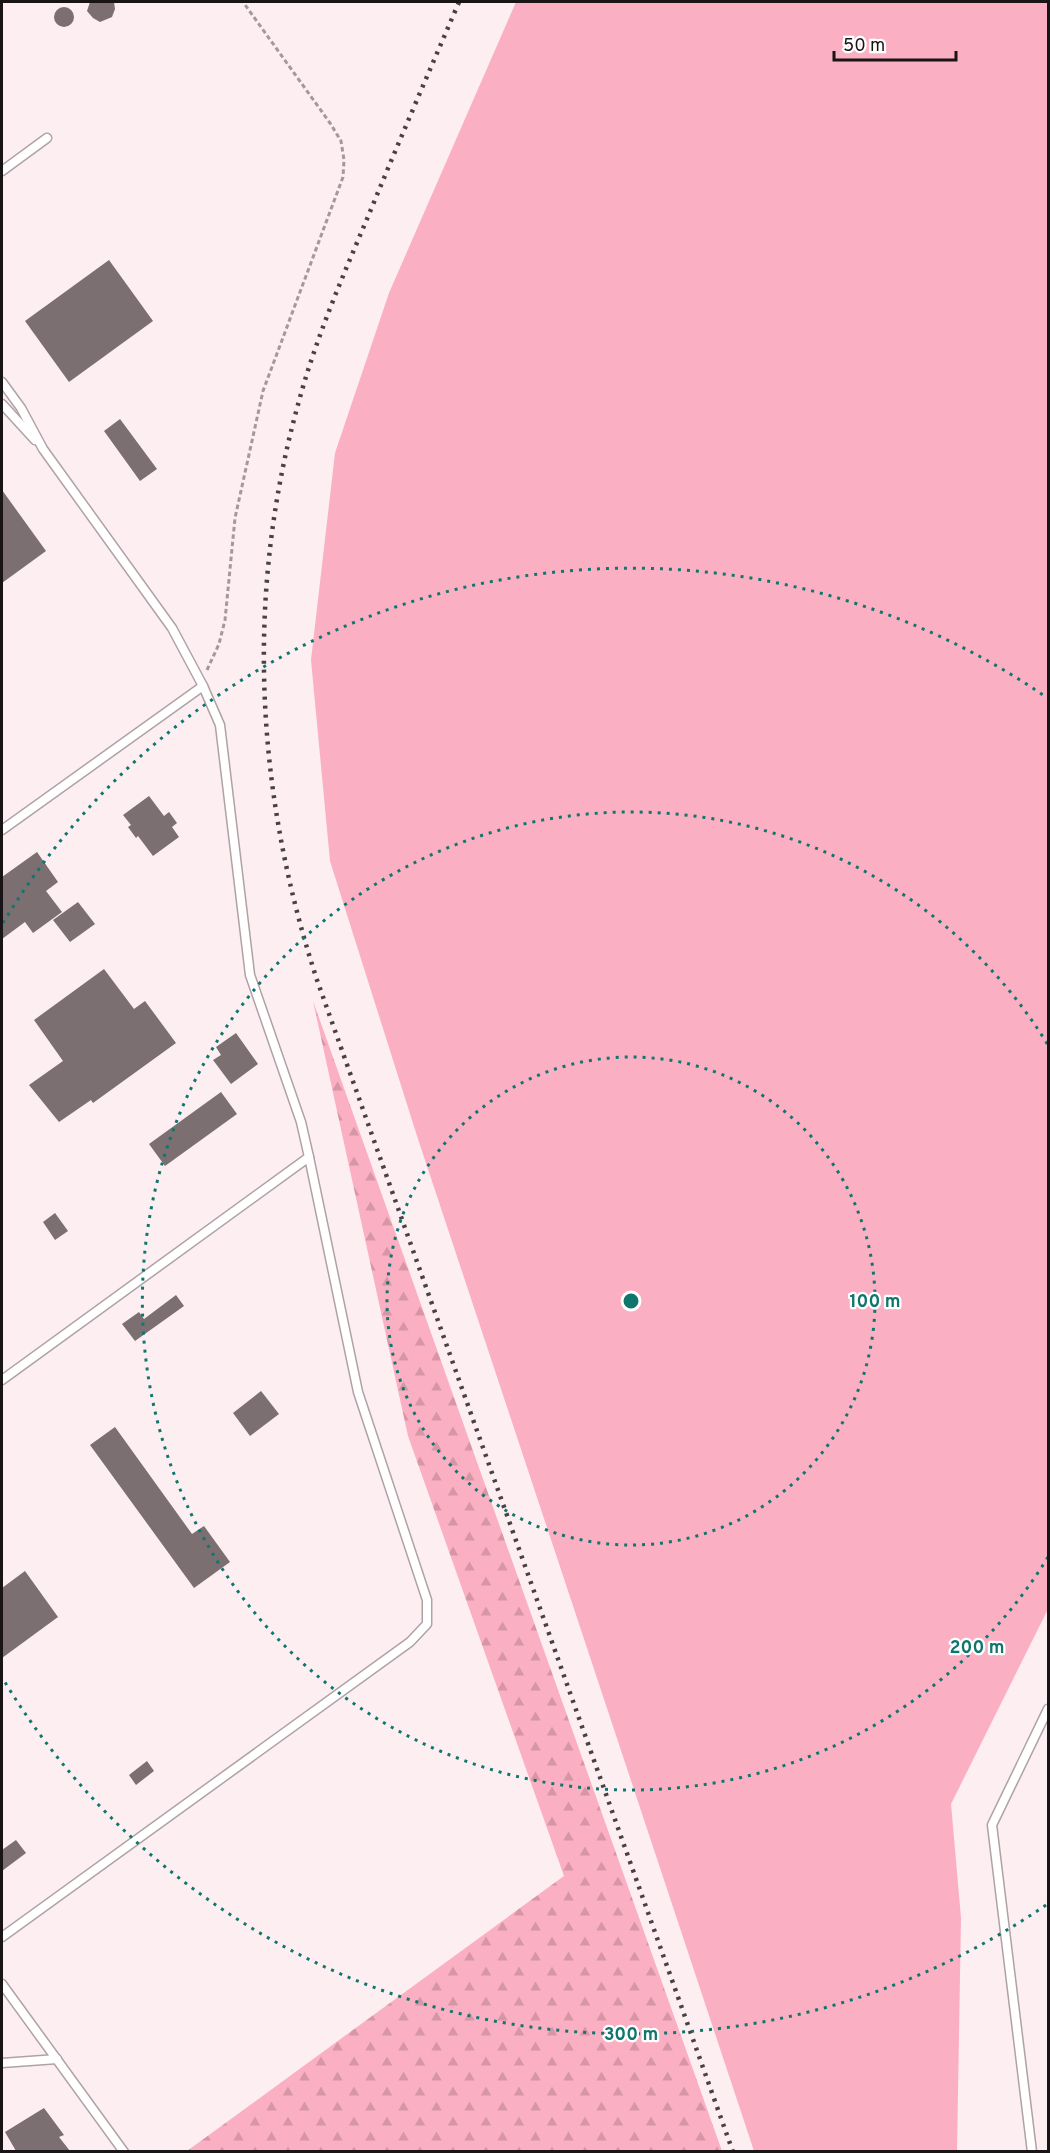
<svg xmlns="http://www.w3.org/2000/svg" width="1050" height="2153" viewBox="0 0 1050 2153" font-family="Overpass,sans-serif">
<defs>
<pattern id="forest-firs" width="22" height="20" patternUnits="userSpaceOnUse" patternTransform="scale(1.5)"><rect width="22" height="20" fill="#fbafc2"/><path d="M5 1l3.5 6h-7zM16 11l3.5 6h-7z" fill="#d796a6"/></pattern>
</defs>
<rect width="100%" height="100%" fill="#fceef1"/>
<path fill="#fbafc2" d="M516,2H1048V1609L951,1804L961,1918L957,2151H754L418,1139L330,861L311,660L335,453L389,293Z"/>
<path fill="url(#forest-firs)" d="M313,1001L722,2151H187L564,1876L408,1436Z"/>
<g fill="#7b6f71">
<path d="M90,2H114L115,9L112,17L100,22L93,18L87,11Z"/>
<circle cx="64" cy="17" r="10"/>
<path d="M109,260L153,321L69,382L25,321Z"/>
<path d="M120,419L157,469L140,481L104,431Z"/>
<path d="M2,490L46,551L2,583Z"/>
<path d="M149,796L164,816L169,812L177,823L172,827L179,837L153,856L138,836L136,838L128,827L131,825L123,815Z"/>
<path d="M37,852L58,882L46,891L62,912L33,933L25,922L2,939V877Z"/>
<path d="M78,902L95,924L70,942L53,920Z"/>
<path d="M104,969L134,1009L145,1001L176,1043L93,1103L91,1100L59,1122L29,1085L63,1061L34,1020Z"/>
<path d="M236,1033L258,1064L231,1084L213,1060L221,1055L216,1047Z"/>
<path d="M221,1092L237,1114L165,1166L149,1144Z"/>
<path d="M55,1213L68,1231L55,1240L43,1222Z"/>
<path d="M176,1295L184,1306L135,1341L122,1324L139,1312L144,1319Z"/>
<path d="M261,1391L279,1414L250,1436L233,1413Z"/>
<path d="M115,1427L192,1534L204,1526L230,1562L194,1588L90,1445Z"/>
<path d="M25,1571L58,1617L2,1658V1588Z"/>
<path d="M147,1761L154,1771L136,1785L129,1775Z"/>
<path d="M16,1840L26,1853L2,1871V1850Z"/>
<path d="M44,2108L64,2135L59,2137L70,2151H16L5,2132Z"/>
</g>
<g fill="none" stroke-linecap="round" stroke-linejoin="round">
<g stroke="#afa2a5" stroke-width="11">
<g id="lane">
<path d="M2,171L47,138"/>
<path d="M2,382L21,408L43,449L172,628L203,686"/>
<path d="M2,404L35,440"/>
<path d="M2,830L203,686L220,725L250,975L301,1122L309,1157"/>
<path d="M2,1380L309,1157L358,1392L427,1600V1624L410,1642L2,1937"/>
<path d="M2,1984L124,2152"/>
<path d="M2,2063L57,2059"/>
<path d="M1032,2152L992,1825L1048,1709"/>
</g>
</g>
<path stroke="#a3999b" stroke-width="3" stroke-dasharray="4.5 3" stroke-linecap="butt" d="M207,670L219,644L225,620L235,518L263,391L343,177L344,160L341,141L330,123L243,2"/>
<use href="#lane" stroke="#fff" stroke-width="8"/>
<path stroke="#484143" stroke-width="4.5" stroke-dasharray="3 6" stroke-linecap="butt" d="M459,2C428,74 397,146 367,219C342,278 316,338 299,401C245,593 255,791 317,980L733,2152"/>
</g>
<g fill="none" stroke="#0f766e" stroke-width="3" stroke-dasharray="3 6">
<circle cx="631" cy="1301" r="244"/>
<path d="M1048 1557A489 489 0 1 1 1048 1045"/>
<path d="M1046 1905A733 733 0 0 1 3 1679M3 923A733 733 0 0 1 1046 697"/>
</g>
<circle cx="631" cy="1301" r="9" fill="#0f766e" stroke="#fff" stroke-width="3"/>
<g font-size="18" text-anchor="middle" font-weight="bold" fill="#0f766e" stroke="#fff" stroke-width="4.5" stroke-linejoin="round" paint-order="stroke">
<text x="875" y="1307">100 m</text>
<text x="977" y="1653">200 m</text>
<text x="631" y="2040">300 m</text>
</g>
<rect width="1050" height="2153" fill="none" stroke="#191415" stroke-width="6"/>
<path d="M834 51v9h122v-9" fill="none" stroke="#191415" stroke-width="3"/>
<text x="843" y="51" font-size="18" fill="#191415" stroke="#ffffff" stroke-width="4.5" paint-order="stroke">50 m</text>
</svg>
